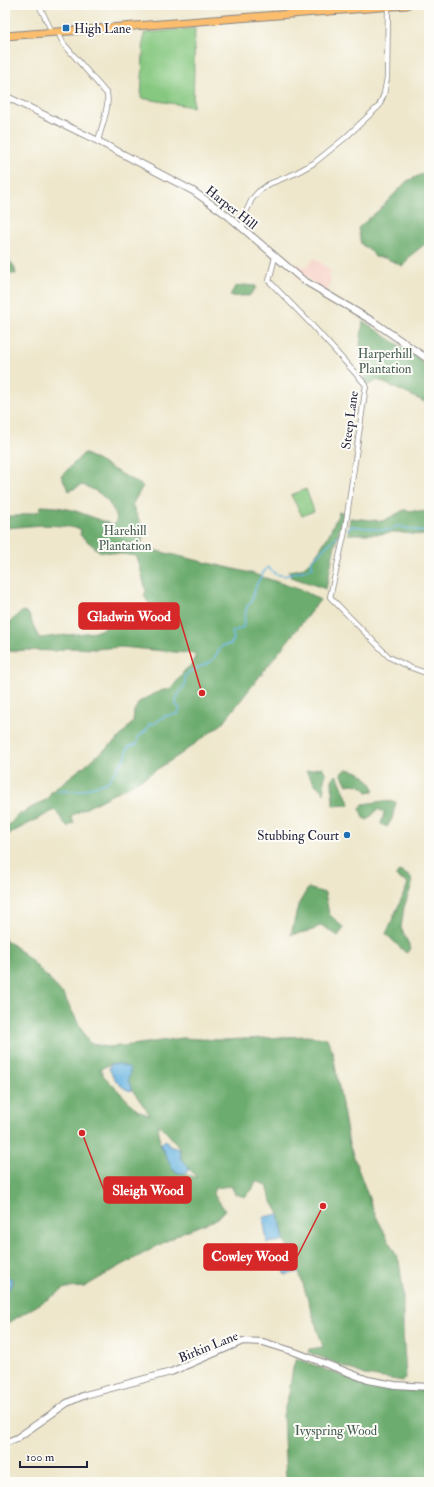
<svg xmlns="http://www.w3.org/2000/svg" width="434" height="1487" viewBox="0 0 434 1487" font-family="'IM FELL Double Pica',serif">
<rect width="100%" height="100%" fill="#fdfcf7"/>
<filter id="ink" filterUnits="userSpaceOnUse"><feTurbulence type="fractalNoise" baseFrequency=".025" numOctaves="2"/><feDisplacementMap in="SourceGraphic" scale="8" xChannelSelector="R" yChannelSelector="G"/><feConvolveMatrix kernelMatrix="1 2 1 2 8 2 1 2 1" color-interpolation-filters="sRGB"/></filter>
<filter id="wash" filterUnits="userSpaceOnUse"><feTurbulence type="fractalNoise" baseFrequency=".012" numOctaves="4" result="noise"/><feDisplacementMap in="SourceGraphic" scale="16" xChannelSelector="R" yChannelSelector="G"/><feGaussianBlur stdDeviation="0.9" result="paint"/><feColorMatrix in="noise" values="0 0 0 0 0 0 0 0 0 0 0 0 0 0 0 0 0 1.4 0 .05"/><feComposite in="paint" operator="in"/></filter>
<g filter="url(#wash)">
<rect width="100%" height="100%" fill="#eee7cc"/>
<path fill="#f7d1c7" d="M315,258L331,271L328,275L331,278L327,293L295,269L298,264L305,268Z"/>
<g fill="#86c880" stroke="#54755e">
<path d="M195,28L193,107L141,98L144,33Z"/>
<path d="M306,489L314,511L302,516L291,495Z"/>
</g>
<g fill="#6cac6e" stroke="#476754" fill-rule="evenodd">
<path d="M429,171V241L410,256L403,266L385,258L375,257L372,252L361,244L358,228L379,210L407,181Z"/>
<path d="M5,255L14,266L16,274L5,273Z"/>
<path d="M244,285L256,286V288L249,296C242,295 236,298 230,295L235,287Z"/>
<path d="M363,321L421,360L429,379V404L378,380L369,385L366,383L360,345Z"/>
<path d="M84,453L143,486L132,505L143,528L144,536L140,547L251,573L304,591L320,600L222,724L178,756L140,780L71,816L74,823L67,827L55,810L5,836V826L10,824L18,815L49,798L51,792L117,740L133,722L134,711L139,702L160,691L172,688L185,670L193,664L196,654L121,647L96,649L67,648L55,651L25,650L5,652V626L23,611L28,613L39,638L95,632L111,625L125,627L155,622L152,608L144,596L146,591L137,556L99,551L80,535L81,529L63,526L42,525L5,528V516H17L40,511L41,506L57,507L73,510L114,525L117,519C111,501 100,491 82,485L69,491L61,476Z"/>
<path d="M404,510L429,512V536L395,532L383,534H348L350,518L383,521Z"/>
<path d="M339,512L344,513L335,545L326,589L291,577L289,571C293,570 301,570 304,567C320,555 332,529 339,512Z"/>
<path d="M322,767L326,774L324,780V793L314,783L306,771Z"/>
<path d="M347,769C360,771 369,777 374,789L373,791L367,792C363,785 355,783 347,785L341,773Z"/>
<path d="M336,775L338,777L350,805L333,806L332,780Z"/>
<path d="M383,801L396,802L392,819L387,827L381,824L384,813L378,809L368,820L363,818L360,809L363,804Z"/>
<path d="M399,871L411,877L412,885L404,907L401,928L411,949L406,953L386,934L408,884L396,876Z"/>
<path d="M308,888L325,893L329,914L344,928L338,936L321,925L313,930L291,935L298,905Z"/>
<path d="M5,939L29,958L63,994L89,1043L107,1047L132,1045L182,1038L222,1040L306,1036L327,1038L333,1053L349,1144L374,1212L399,1261L403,1290V1331L406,1376L403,1381L365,1375L308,1352L309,1349L323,1347L299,1272L295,1247H288L284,1241L279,1214L271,1200L267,1185L256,1181L252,1190L245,1197L235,1194L231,1186L215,1188L213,1193L225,1210L215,1220L183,1232L117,1268L84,1287L66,1288L5,1325ZM111,1064L130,1072L128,1080C133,1093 142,1103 150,1115L137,1110L104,1076L100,1069ZM158,1123L176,1143L181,1152V1159L197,1178L174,1171L160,1144Z"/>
<path d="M296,1358L366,1385L429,1391V1482H286L283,1415L289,1393L293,1368Z"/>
</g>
<g fill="#67b4e1" stroke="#446b8e">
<path d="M111,1064H119L130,1068V1072L128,1080L132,1088L131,1091C121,1089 112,1077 109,1068Z"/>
<path d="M166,1140L169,1146L179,1149L181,1159L188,1166L189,1170L186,1173H180L174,1171L160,1144Z"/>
<path d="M279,1214L284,1241L267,1243L263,1217Z"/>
<path d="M288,1247H295L299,1272L285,1275L281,1249Z"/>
<path d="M5,1265L6,1276L12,1279V1286L5,1291Z"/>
</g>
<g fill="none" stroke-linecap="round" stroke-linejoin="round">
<g stroke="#67b4e1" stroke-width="1.5">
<path d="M319,5L320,7"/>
<path d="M347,529L352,526L383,530H391L397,526L429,533"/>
<path d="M56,791H80L107,782L114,773L126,756L128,747L137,744L138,737L147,730L149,724H154L165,716L178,714L180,708L176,705C176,697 178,691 185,686V675L189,672L212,661L222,646L231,644L234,639L232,632L243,627L247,606L251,603C254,589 258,577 268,567L275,574L284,576L313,568L311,561L335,538L343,532"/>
</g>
</g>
</g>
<g filter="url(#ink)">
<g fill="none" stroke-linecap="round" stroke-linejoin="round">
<g stroke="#888484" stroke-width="6">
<g id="minor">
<path d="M39,5L52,32"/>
<path d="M58,32L63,43L107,94C110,106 101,128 98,141"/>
<path d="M242,228L246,212L252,199L258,192L269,184L294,174L314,163L345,138L379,106L384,94L387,78L388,7"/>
<path d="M275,257L269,281L310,323L366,385L344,536L330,597L389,657L409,667L429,674"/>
</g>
</g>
<g stroke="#888484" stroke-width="8">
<g id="tertiary">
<path d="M5,96L98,141L193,191L227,215L303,280L374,322L429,360"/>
<path d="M5,1443L17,1438L67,1403L85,1395L171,1372L243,1341L263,1342L295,1352L368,1380L395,1385L429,1387"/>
</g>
</g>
<g stroke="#888484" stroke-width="9">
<path id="primary" d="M5,36L407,5"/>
</g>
<use href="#minor" stroke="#fff" stroke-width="4.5"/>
<use href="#tertiary" stroke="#fff" stroke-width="6"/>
<use href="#primary" stroke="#fbbd6e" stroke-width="7"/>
</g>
</g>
<g fill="#1f6fb2" stroke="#fdfcf7" stroke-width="1.5">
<rect x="62" y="24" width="8" height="8" rx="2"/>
<circle cx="347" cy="835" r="4"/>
</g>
<g text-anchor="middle" stroke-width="4" stroke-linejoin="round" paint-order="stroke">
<g font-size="13" fill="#22223b" stroke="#fdfcf7" text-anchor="start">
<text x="74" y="33">High Lane</text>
<text x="339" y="840" text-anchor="end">Stubbing Court</text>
</g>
<g font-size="13" fill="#22223b" stroke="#fdfcf7">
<text transform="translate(232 207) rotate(38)" y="5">Harper Hill</text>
<text transform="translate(349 420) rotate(-82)" y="5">Steep Lane</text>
<text transform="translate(208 1346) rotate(-22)" y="5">Birkin Lane</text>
</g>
<g font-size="13" fill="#455c53" stroke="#fdfcf7">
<text x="385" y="358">Harperhill<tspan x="385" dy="15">Plantation</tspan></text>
<text x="125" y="535">Harehill<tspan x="125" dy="15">Plantation</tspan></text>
<text x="336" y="1435">Ivyspring Wood</text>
</g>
</g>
<path fill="none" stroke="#d62828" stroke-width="1.5" d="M202 693L179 616M82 1133L104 1190M323 1206L297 1257"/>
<g fill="#d62828" stroke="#fdfcf7" stroke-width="1.5">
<circle cx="202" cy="693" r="4"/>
<circle cx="82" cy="1133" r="4"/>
<circle cx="323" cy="1206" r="4"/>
</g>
<g fill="#d62828" stroke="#d62828" stroke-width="1.5">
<rect x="79" y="603" width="100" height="26" rx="4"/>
<rect x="104" y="1177" width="87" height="26" rx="4"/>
<rect x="204" y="1244" width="93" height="26" rx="4"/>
</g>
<g font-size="14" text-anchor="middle" font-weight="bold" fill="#fff">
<text x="129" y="621">Gladwin Wood</text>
<text x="148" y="1195">Sleigh Wood</text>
<text x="250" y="1261">Cowley Wood</text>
</g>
<rect width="434" height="1487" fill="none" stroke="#fdfcf7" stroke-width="20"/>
<path d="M20 1461v6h67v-6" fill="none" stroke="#22223b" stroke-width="2"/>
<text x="26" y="1461" font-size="12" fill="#22223b" stroke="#fdfcf7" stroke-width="3" paint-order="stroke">100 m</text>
</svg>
